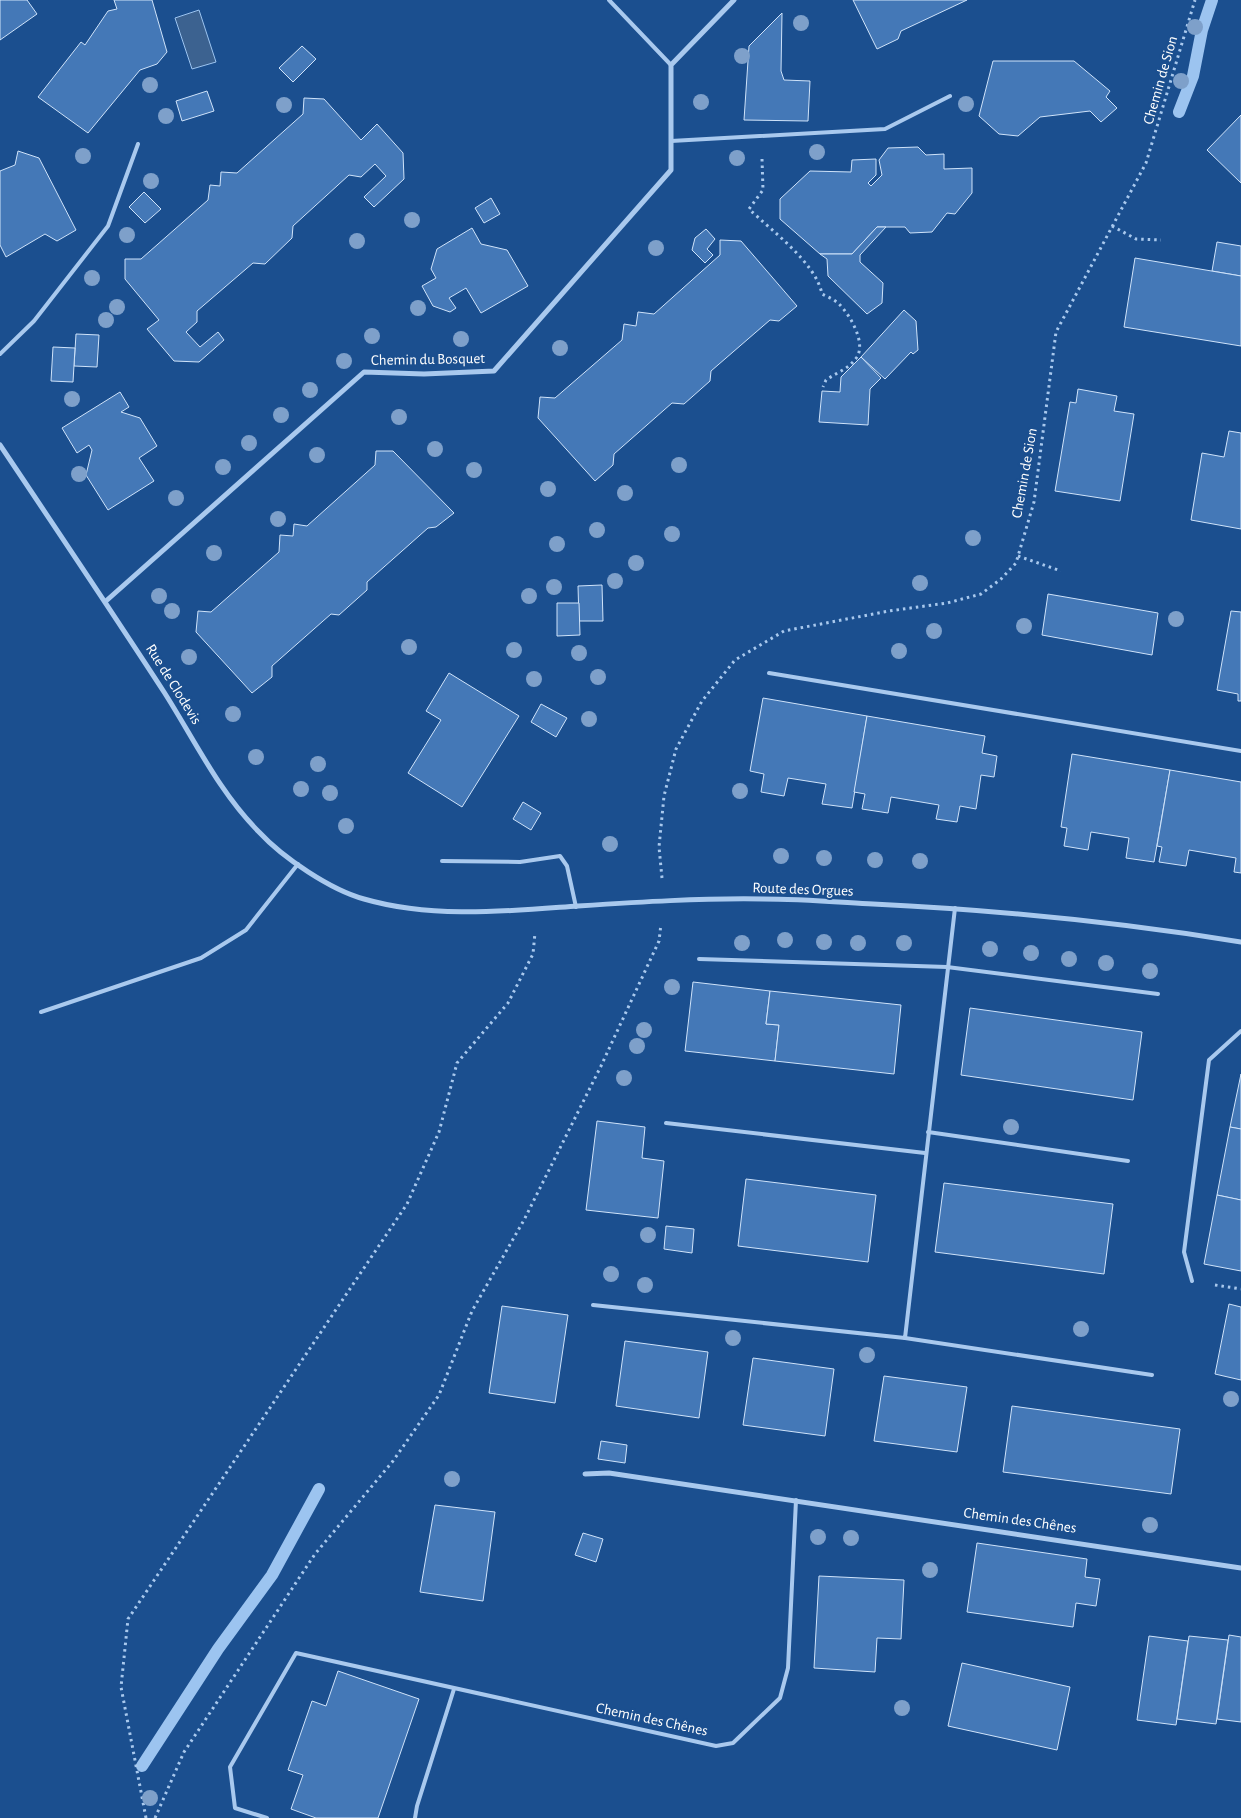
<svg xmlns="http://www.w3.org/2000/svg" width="1241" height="1818" viewBox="0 0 1241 1818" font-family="'Alegreya Sans',sans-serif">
<rect width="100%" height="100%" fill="#1b4f8f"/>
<path fill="#3c6290" stroke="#9cc4f0" d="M199,10L216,62L192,69L175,18Z"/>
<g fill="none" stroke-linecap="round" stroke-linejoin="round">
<g stroke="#9cc4f0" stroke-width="12">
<path d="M1179,112L1193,76L1202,30L1212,0"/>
<path d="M142,1766L218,1649L272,1575L319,1489"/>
</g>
</g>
<g fill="#4478b7" stroke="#cfe3fa">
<path d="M0,0H27L37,14L0,40Z"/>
<path d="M114,0H152L167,52L157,64L140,70L88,133L38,97L81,42L85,45L108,11L117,9Z"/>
<path d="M853,0H967L901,31L898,39L877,49Z"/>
<path d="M782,13L781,71L784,80L810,81L808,121L744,120L749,46Z"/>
<path d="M302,46L316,59L293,82L279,68Z"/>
<path d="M993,61H1074L1110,91L1106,97L1117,108L1101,122L1090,111L1040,117L1018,136L999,134L979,116Z"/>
<path d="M207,91L214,111L182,121L176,101Z"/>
<path d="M304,98L324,99L361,140L377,124L403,153L404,179L374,207L364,197L386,176L375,164L361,177L349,175L293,226L292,238L265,264L253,263L197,311V322L186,332L200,347L218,332L224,340L199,362L174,361L147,329L159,320L125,279V259H141L208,200L210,185L220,186L221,172L237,173L303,114Z"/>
<path d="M1241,115V183L1207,150Z"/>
<path d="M918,147L926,155L944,154V169L972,168V193L955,214L947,213L932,232L910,233L905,227H877L852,254H820L780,219V199L810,171L851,172L852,160L876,159V175L868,183L871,186L882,175L879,160L888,148Z"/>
<path d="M18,151L39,158L76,230L57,241L45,234L6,257L0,245V171L15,165Z"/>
<path d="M144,192L161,209L145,223L129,207Z"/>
<path d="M491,198L500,214L484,223L475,208Z"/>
<path d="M877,227H886L860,255V262L883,283L882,303L867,314L828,276L827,259L820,254H852Z"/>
<path d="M472,228L481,244L507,250L528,286L481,313L466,288L449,298L456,308L450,312L433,306L422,286L436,278L431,269L437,249Z"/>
<path d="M706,229L715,239L707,249L713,255L705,263L692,250L695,238Z"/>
<path d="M720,240L741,241L797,306L779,321L770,320L711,371L710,381L684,404L672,403L614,454L613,465L595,481L538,418L540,397L555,398L622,340L624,324L636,326L638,312L654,314L720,255Z"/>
<path d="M1217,242L1241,246V276L1212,271Z"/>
<path d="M1135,258L1241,276V346L1124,327Z"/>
<path d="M904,310L916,321L918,350L913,354L911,352L885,379L861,357Z"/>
<path d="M76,334L99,335L97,367L74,366Z"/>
<path d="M53,347L75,348L73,382L51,381Z"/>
<path d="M861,357L881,378L870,389L868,425L819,422L822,391L840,392L841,377Z"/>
<path d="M1078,389L1117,396L1114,411L1134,414L1120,501L1055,491L1070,402L1076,403Z"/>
<path d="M120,392L129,407L121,412L140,418L157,446L139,458L154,481L108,510L86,475L92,450L89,445L77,453L62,428Z"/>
<path d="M1229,431L1241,433V529L1191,520L1202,453L1224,457Z"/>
<path d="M376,451H393L454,513L436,527L428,528L367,582V590L339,615L331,614L272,666V677L252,693L196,632L198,611L211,612L279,552L280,535L293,536L294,524L307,526L375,465Z"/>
<path d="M602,585L603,621H579L578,586Z"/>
<path d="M1048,594L1158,613L1152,655L1042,635Z"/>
<path d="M557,603H579L580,635L557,636Z"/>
<path d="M1231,611L1241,612V701H1238V694L1217,690Z"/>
<path d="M449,673L519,716L462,807L408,773L441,720L426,711Z"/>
<path d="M763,698L867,716L852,808L822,804L826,784L788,778L784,796L761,792L764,774L750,771Z"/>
<path d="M541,704L567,718L556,737L531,722Z"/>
<path d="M867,716L985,736L982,753L997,756L994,777L981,775L976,809L960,806L957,822L936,819L939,805L891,797L888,813L862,809L865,794L854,792Z"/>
<path d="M1072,754L1170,770L1154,862L1126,858L1129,838L1091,832L1088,850L1064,846L1067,828L1061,827Z"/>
<path d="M1170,770L1241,782V873L1234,872L1236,858L1189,850L1186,866L1159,862L1162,847L1157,846Z"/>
<path d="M523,802L541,813L531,830L513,819Z"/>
<path d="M693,982L770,991L766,1024L779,1025L775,1061L685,1051Z"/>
<path d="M770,991L901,1005L894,1074L775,1061L779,1025L766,1024Z"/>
<path d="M970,1008L1142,1032L1133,1100L961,1075Z"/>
<path d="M1241,1074V1129L1230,1127Z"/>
<path d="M597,1121L645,1127L642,1158L664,1161L658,1218L586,1210Z"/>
<path d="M1230,1127L1241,1129V1200L1217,1195Z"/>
<path d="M746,1179L876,1195L868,1262L738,1246Z"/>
<path d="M944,1183L1113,1204L1104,1274L935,1252Z"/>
<path d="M1217,1195L1241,1200V1271L1204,1264Z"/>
<path d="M666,1226L694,1229L692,1253L664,1249Z"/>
<path d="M1229,1304L1241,1307V1380L1215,1374Z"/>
<path d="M502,1306L568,1315L555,1403L489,1393Z"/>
<path d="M625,1341L708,1352L699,1418L616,1406Z"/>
<path d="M753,1358L834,1369L825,1436L743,1425Z"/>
<path d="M884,1376L967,1387L957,1452L874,1441Z"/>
<path d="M1012,1406L1180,1429L1171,1494L1003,1472Z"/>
<path d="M601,1441L627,1445L625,1463L598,1459Z"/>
<path d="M435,1505L495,1512L483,1601L420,1592Z"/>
<path d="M583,1533L603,1539L596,1562L575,1555Z"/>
<path d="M977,1543L1087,1559L1085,1577L1100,1579L1096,1606L1076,1603L1073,1627L967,1612Z"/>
<path d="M819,1576L904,1580L901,1639L877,1638L875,1672L814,1668Z"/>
<path d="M1229,1635L1241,1637V1722L1217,1719Z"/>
<path d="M1149,1636L1188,1641L1176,1725L1137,1720Z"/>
<path d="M1189,1636L1228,1640L1216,1724L1177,1719Z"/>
<path d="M962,1663L1070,1687L1057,1750L948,1726Z"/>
<path d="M338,1671L419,1699L378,1818H316L291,1809L303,1775L288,1770L312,1701L326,1706Z"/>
</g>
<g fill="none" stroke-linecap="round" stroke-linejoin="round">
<g stroke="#a9c9ee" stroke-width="3" stroke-dasharray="2.5 4" stroke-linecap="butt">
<path d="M762,159L763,190L749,209C772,231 816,263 822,294C828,297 835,300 839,304C850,315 866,342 857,357C848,370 837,372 826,380L823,387"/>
<path d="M1112,226L1136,239L1161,240"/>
<path d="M1018,556L1061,571"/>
<path d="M662,878L659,847L664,796L676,749L702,701L735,660L784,631L889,611L947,603L981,594L1001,579L1016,563L1034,502L1056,332L1146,163L1195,0"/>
<path d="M1215,1285L1241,1289"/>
<path d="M146,1818L121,1687L128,1619L407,1204L439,1132L457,1063L508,1003L533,954L535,933"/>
<path d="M155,1818L184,1752L315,1554L393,1461L439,1395L472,1311L524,1220L601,1066L659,941L661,924"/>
</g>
<g stroke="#a9c9ee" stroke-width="4">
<path d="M609,0L671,65"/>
<path d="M671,141L885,129L950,96"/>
<path d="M0,354L34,321L108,226L138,144"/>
<path d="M769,673L1241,751"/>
<path d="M442,861L520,862L560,856L567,866L576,907"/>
<path d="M699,959L947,967L1158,994"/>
<path d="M41,1012L201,958L246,930L298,864"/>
<path d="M666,1123L925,1153"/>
<path d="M928,1132L1128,1161"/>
<path d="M1192,1281L1184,1252L1209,1060L1241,1031"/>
<path d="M593,1305L905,1338L955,908"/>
<path d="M905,1338L1152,1375"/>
<path d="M267,1818L235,1808L230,1767L296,1653L716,1746L733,1743L780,1698L788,1668L796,1500"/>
<path d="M415,1818L417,1806L454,1689"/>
</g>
<g stroke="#a9c9ee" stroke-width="5">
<path d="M0,445C55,527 110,609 164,692C194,739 219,792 259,832C283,858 331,890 364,899C433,919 508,911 578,906C639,902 701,898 763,899C799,899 837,902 873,904C997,910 1119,922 1241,942"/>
<path d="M106,601L364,372L424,374L494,371L671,170V65L734,0"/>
<path d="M585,1474L609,1473L1241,1568"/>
</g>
</g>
<g fill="#7ea0ca">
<circle cx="801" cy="23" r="8"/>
<circle cx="1195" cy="27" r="8"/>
<circle cx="742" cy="56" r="8"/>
<circle cx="1181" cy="81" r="8"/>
<circle cx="150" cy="85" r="8"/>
<circle cx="701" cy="102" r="8"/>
<circle cx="966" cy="104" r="8"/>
<circle cx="284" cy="105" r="8"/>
<circle cx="166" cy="116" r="8"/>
<circle cx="817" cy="152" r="8"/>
<circle cx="83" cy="156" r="8"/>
<circle cx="737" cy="158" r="8"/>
<circle cx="151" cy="181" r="8"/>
<circle cx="412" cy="220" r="8"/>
<circle cx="127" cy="235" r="8"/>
<circle cx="357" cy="241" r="8"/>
<circle cx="656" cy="248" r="8"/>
<circle cx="92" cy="278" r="8"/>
<circle cx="117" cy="307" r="8"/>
<circle cx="418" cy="308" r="8"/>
<circle cx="106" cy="320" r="8"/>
<circle cx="372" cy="336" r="8"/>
<circle cx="461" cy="339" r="8"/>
<circle cx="560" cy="348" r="8"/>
<circle cx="344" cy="361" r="8"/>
<circle cx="310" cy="390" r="8"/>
<circle cx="72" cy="399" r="8"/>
<circle cx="281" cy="415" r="8"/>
<circle cx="399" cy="417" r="8"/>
<circle cx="249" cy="443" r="8"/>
<circle cx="435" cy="449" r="8"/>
<circle cx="317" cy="455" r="8"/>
<circle cx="679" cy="465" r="8"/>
<circle cx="223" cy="467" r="8"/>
<circle cx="474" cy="470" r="8"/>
<circle cx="79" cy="474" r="8"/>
<circle cx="548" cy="489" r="8"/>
<circle cx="625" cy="493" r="8"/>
<circle cx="176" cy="498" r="8"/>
<circle cx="278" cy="519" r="8"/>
<circle cx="597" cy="530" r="8"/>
<circle cx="672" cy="534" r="8"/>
<circle cx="973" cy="538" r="8"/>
<circle cx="557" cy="544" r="8"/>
<circle cx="214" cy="553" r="8"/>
<circle cx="636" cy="563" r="8"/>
<circle cx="615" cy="581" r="8"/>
<circle cx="920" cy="583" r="8"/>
<circle cx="554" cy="587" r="8"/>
<circle cx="159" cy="596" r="8"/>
<circle cx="529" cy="596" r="8"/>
<circle cx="172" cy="611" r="8"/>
<circle cx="1176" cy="619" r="8"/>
<circle cx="1024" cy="626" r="8"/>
<circle cx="934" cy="631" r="8"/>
<circle cx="409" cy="647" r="8"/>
<circle cx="514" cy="650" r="8"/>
<circle cx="899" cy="651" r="8"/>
<circle cx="579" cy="653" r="8"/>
<circle cx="189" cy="657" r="8"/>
<circle cx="598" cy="677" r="8"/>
<circle cx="534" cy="679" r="8"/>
<circle cx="233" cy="714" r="8"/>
<circle cx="589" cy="719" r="8"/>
<circle cx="256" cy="757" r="8"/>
<circle cx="318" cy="764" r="8"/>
<circle cx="301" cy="789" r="8"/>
<circle cx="740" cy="791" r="8"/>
<circle cx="330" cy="793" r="8"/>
<circle cx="346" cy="826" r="8"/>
<circle cx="610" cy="844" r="8"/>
<circle cx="781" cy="856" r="8"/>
<circle cx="824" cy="858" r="8"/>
<circle cx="875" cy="860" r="8"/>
<circle cx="920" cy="861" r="8"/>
<circle cx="785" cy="940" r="8"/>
<circle cx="824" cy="942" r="8"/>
<circle cx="742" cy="943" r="8"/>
<circle cx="858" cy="943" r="8"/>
<circle cx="904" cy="943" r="8"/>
<circle cx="990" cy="949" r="8"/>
<circle cx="1031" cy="953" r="8"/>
<circle cx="1069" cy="959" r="8"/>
<circle cx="1106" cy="963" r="8"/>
<circle cx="1150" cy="971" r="8"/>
<circle cx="672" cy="987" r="8"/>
<circle cx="644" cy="1030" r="8"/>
<circle cx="637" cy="1046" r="8"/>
<circle cx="624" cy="1078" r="8"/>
<circle cx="1011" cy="1127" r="8"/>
<circle cx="648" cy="1235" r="8"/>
<circle cx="611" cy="1274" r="8"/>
<circle cx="645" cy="1285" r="8"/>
<circle cx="1081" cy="1329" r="8"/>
<circle cx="733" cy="1338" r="8"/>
<circle cx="867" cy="1355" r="8"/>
<circle cx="1231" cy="1399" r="8"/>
<circle cx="452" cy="1479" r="8"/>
<circle cx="1150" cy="1525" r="8"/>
<circle cx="818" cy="1537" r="8"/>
<circle cx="851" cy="1538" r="8"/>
<circle cx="930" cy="1570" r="8"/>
<circle cx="902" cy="1708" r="8"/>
<circle cx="150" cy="1798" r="8"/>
</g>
<g text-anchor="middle" stroke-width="4.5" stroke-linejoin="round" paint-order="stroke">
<g font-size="15" fill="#fff" stroke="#1b4f8f">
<text transform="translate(1160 80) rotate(-74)" y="5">Chemin de Sion</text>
<text transform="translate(428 359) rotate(-1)" y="5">Chemin du Bosquet</text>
<text transform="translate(1024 473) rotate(-80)" y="5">Chemin de Sion</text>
<text transform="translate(174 684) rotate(58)" y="5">Rue de Clodevis</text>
<text transform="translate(803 889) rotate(2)" y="5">Route des Orgues</text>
<text transform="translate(1020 1520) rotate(8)" y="5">Chemin des Chênes</text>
<text transform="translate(652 1719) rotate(12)" y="5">Chemin des Chênes</text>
</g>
</g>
</svg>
